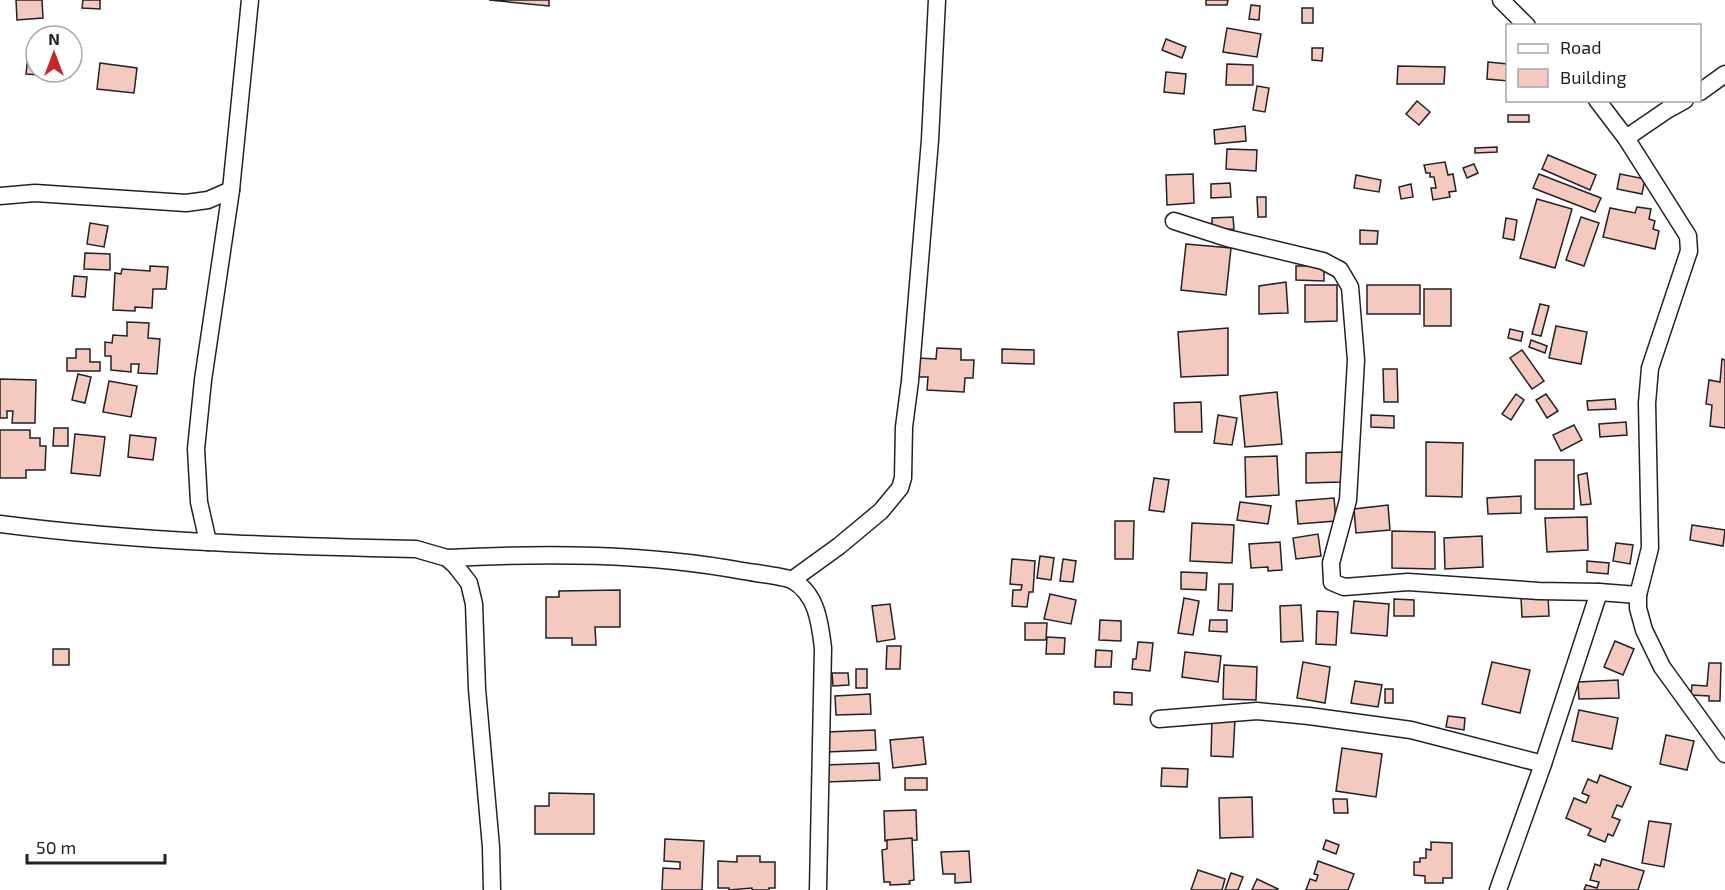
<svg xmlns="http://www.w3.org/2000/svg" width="1725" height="890" viewBox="0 0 1725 890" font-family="'Exo 2',sans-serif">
<rect width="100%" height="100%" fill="#fff"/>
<g fill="#f3c9c0" stroke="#222" stroke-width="1.5">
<path d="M16,0H42L43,18L17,20Z"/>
<path d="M83,0H100V9L82,8Z"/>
<path d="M489,0H549V6Z"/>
<path d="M1206,0H1228L1227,5H1206Z"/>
<path d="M1251,5L1260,6L1259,20L1249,19Z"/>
<rect x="1302" y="8" width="11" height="15"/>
<path d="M1227,28L1261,34L1257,57L1223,52Z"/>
<path d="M1166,39L1186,47L1182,58L1162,50Z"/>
<path d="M29,46L36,47V72H70V77L26,74Z"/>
<path d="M1312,48H1323L1322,61L1312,60Z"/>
<path d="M1488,62L1508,64V81L1487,79Z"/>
<path d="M100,63L137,68L134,93L97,89Z"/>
<path d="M1227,64L1253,65V85H1226Z"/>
<path d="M1398,66L1445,67L1444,84H1397Z"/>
<path d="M1166,72L1186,74L1184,94L1164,92Z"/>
<path d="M1257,86L1269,88L1265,112L1253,110Z"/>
<path d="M1417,101L1430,112L1419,125L1406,114Z"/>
<rect x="1508" y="115" width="21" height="7"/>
<path d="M1245,126L1246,141L1215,144L1214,130Z"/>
<path d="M1497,147V152L1475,153V148Z"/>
<path d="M1227,149L1257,150L1256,171L1226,169Z"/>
<path d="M1548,155L1596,175L1590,190L1542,169Z"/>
<path d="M1445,162L1448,175L1453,174L1456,191L1449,192L1450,197L1433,200L1431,188H1436L1434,177H1430V173H1426L1424,165Z"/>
<path d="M1474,164L1478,173L1467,178L1463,168Z"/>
<path d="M1193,174L1194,203L1167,205L1166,175Z"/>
<path d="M1539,174L1601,198L1595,212L1533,188Z"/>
<path d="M1620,174L1645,179L1642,194L1617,189Z"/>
<path d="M1356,175L1381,180L1379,192L1354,188Z"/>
<path d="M1230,183L1231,197L1211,198V184Z"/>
<path d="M1411,184L1413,197L1401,199L1399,187Z"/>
<path d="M1257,197H1266V217H1258Z"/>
<path d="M1537,199L1572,209L1555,268L1520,258Z"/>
<path d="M1637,207L1651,209L1649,219L1655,221L1653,229L1659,231L1655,249L1603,237L1610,208L1635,213Z"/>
<path d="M1233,217L1234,229L1212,230V218Z"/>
<path d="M1581,217L1599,223L1584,266L1566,260Z"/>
<path d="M1506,218L1517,220L1514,240L1503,238Z"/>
<path d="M90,223L108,226L104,247L87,244Z"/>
<path d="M1360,230L1378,231L1377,244H1360Z"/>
<path d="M1186,244L1231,248L1226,295L1181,290Z"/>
<path d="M85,253L110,254V270L84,269Z"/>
<path d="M150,266L168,267L166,289H153L152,308L135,307V311L113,310L115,273L121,274L122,269L150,271Z"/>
<path d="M1296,266H1324V281L1296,280Z"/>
<path d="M74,276L87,277L85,297L72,296Z"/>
<path d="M1286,282L1288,313L1259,314V286Z"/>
<path d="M1305,285H1337V321L1305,322Z"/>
<rect x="1367" y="285" width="53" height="29"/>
<rect x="1424" y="289" width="27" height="37"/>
<path d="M1540,304L1549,306L1541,336L1532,334Z"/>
<path d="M127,322L149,323L148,338L160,339L157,374L138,373L139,364H131V372L111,370V356H105V342L112,343L113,335L127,336Z"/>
<path d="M1556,326L1587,332L1581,364L1549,358Z"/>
<path d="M1228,328V375L1181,377L1178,332Z"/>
<path d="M1510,329L1523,332L1521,341L1508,338Z"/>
<path d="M1531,340L1547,346L1545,353L1529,347Z"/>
<path d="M937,348L961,349V360H974L973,378H965L964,392L927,390L928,377H918V358L936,359Z"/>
<path d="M76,349H90V362H100V371H67V358H76Z"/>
<path d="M1002,349L1034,350V364L1002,363Z"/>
<path d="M1522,350L1544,381L1532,389L1510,358Z"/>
<path d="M1722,359L1725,360V428L1710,426L1712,405L1706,404L1709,380L1720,382Z"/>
<path d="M1383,369H1397L1398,402H1384Z"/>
<path d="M78,374L91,377L85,403L72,400Z"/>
<path d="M0,379L36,380L35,423H12L13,411H7V418H0Z"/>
<path d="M109,381L137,386L131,417L103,412Z"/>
<path d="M1277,392L1282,444L1245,447L1240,396Z"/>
<path d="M1516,394L1524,400L1511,420L1502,414Z"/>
<path d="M1546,394L1558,411L1547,418L1536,400Z"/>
<path d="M1615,399L1616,409L1588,410L1587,401Z"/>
<path d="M1201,402L1202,432H1175L1174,403Z"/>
<path d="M1218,415L1237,418L1232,445L1214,443Z"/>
<path d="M1371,415L1394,416V428L1371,427Z"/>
<path d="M1626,422L1627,435L1600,437L1599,424Z"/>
<path d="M1574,425L1582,440L1561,451L1553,435Z"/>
<path d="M54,428H68V446H53Z"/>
<path d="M0,430H30V438H40V446H46L45,470H26V478H0Z"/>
<path d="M75,434L105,437L100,476L71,473Z"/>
<path d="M130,435L156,438L153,460L128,457Z"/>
<path d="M1426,442L1463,443L1462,497L1426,496Z"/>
<path d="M1342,452V482L1306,483V453Z"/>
<path d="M1277,456L1279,495L1246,497L1245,457Z"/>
<rect x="1535" y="460" width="39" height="49"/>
<path d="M1587,473L1591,504L1581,505L1578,475Z"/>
<path d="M1154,478L1169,480L1164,512L1149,510Z"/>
<path d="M1521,496V513L1488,514L1487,498Z"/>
<path d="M1334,498L1336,521L1298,524L1296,501Z"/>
<path d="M1240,502L1271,506L1268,524L1237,520Z"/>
<path d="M1388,505L1390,530L1356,533L1354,509Z"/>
<path d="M1587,517L1588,550L1547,552L1545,518Z"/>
<path d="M1115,521H1134L1133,559H1115Z"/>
<path d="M1192,523L1234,525L1232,563L1190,561Z"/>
<path d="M1692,525L1725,530L1723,546L1690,540Z"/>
<path d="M1392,531L1435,532V569L1392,568Z"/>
<path d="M1318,534L1321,556L1296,559L1293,538Z"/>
<path d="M1482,536L1483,567L1445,569L1444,538Z"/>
<path d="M1280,542L1282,570L1268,571V567L1251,568L1249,544Z"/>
<path d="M1616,543L1633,545L1630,564L1613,561Z"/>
<path d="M1040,556L1054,558L1051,580L1037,578Z"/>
<path d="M1012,559L1035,561L1033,592H1029L1027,607L1012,606L1013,590H1021L1022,585L1010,584Z"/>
<path d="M1063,559L1076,561L1073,582L1060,581Z"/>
<path d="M1587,561L1609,563L1608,574L1587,572Z"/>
<path d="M1181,572L1207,573L1206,590L1181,589Z"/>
<path d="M1219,584H1233L1232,611L1218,610Z"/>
<path d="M620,590V627H595L596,645H572V638H546V597H559V591Z"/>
<path d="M1050,594L1076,600L1071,624L1044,619Z"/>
<path d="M1548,595L1549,616L1522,617L1521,597Z"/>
<path d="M1184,598L1199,601L1193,635L1178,633Z"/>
<path d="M1394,599L1414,600V616H1394Z"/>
<path d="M1354,601L1389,604L1387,636L1351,633Z"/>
<path d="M890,604L895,639L877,642L872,606Z"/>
<path d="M1301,605L1303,641L1281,642L1280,606Z"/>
<path d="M1317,611L1338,612L1336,645L1316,644Z"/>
<path d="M1100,620L1121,621V641L1099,640Z"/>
<path d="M1210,620H1227V632L1209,631Z"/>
<path d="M1025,623H1047L1046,640H1025Z"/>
<path d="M1047,637L1065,638L1064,654H1046Z"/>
<path d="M1615,641L1634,649L1623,675L1604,667Z"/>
<path d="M1138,642L1153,643L1150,671L1132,669L1133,659H1136Z"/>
<path d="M887,646H901L900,669H886Z"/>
<rect x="53" y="649" width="16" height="16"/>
<path d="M1096,650L1112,651L1111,667H1095Z"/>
<path d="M1185,652L1221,656L1218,682L1182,677Z"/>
<path d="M1303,662L1330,667L1325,703L1297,698Z"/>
<path d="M1492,662L1530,670L1520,713L1482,704Z"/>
<path d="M1709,663H1721L1720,701H1709V696L1691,695L1692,685L1707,686Z"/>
<path d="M1224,665L1257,667L1256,700L1223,699Z"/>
<rect x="856" y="669" width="11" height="19"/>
<path d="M832,673H848L849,685L833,686Z"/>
<path d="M1618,680L1619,698L1579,699L1578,682Z"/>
<path d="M1355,681L1382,685L1378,707L1351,703Z"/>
<rect x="1385" y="689" width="8" height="14"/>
<path d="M1114,692L1132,693V705L1114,704Z"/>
<path d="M870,694L871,714L836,715L835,696Z"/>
<path d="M1579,710L1618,718L1612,749L1572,741Z"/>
<path d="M1448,716L1465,718L1464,730L1446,727Z"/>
<path d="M1212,718L1235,719L1233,757L1211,756Z"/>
<path d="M875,730L876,750L826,752V732Z"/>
<path d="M1666,735L1694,741L1687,770L1660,764Z"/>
<path d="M923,737L926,764L893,768L890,740Z"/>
<path d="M1342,748L1382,754L1376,797L1336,791Z"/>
<path d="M879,763L880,780L826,782L825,765Z"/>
<path d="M1162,768L1188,769L1187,787L1161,786Z"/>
<path d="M1600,775L1631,787L1622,807L1617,805L1612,817L1620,820L1613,836L1608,834L1605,842L1588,835L1591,829L1566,818L1574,798L1586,803L1589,796L1582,793L1588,779L1597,783Z"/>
<rect x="905" y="778" width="22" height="12"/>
<path d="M549,793L594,794V834H535V806H549Z"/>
<path d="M1252,797L1253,837L1220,838L1219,798Z"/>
<path d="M1333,799H1347L1348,813H1334Z"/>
<path d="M916,810L917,840L885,841L884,811Z"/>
<path d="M1649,821L1671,824L1664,867L1642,863Z"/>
<path d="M912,838L914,880L909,881L910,884L890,885V882H884L882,850L887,849V840Z"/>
<path d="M665,839L704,841L702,890H662L663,868L680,869V862L664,861Z"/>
<path d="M1326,840L1339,845L1336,854L1323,849Z"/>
<path d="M1431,842L1452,843V878H1443V883H1425V876L1414,875V862H1420V858H1426V849L1431,850Z"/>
<path d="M969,851L971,882L955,883V874H943L941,852Z"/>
<path d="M737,856H760V862H775V888H769V890H752V888L729,890V888H718V861L737,862Z"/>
<path d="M1602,859L1644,871L1638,890H1584L1586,885L1597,888L1599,882L1590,880L1595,864L1600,866Z"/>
<path d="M1318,861L1354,874L1348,890H1306L1310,879L1316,881L1318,875L1314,874Z"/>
<path d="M1198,870L1225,879L1222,890H1191Z"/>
<path d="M1231,873L1243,877L1238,890H1225Z"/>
<path d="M1257,879L1278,889L1277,890H1252Z"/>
</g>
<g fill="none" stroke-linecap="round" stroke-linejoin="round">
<g stroke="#222" stroke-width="19">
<g id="street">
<path d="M1501,0L1527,26"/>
<path d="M1700,92L1725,74"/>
<path d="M1597,100L1626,138L1688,236L1689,251L1650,368L1647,403L1650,548L1638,595V608L1644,630L1662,667L1725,754"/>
<path d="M1626,138L1667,110L1685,100"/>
<path d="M0,196L35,193L186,203L208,200L231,190"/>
<path d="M1174,221L1227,238L1323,261L1340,270L1350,287L1356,360L1348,500L1331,563L1332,582L1344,587L1408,582L1539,591L1599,592L1638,595"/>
<path d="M0,524C138,542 277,546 416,549L447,558L455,565L469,583L474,604L477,689L491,847L492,890"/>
<path d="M208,542L199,502L196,449L203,380L231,190L250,0"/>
<path d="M447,558C546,553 645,553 743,571C754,573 783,576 792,580C817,594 820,623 823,648L818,890"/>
<path d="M792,580L839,546L881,511L900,488L903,478L904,427L910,381L930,140L937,0"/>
<path d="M1159,719L1257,711L1309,716L1411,730L1543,764"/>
<path d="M1498,890L1543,764L1599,592"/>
</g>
</g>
<use href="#street" stroke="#fff" stroke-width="16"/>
</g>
<rect x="1506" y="24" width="195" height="78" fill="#ffffff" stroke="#a7a7a7" stroke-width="1.5"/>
<rect x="1518" y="44" width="30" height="9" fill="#ffffff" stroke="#a7a7a7" stroke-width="1.5"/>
<text x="1560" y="54" font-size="18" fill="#222222">Road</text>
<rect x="1518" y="69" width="30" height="18" fill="#f3c9c0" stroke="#a7a7a7" stroke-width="1.5"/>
<text x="1560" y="84" font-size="18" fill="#222222">Building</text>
<g transform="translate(54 54)"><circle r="28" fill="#ffffff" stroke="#a7a7a7" stroke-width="1.5"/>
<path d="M0-4.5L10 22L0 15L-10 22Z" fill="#c62828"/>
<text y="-9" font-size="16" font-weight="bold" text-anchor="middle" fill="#222222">N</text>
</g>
<path d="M27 854v9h138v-9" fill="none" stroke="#222222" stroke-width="3"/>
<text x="36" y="854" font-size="18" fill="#222222" stroke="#ffffff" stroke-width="4.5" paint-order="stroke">50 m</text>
</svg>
